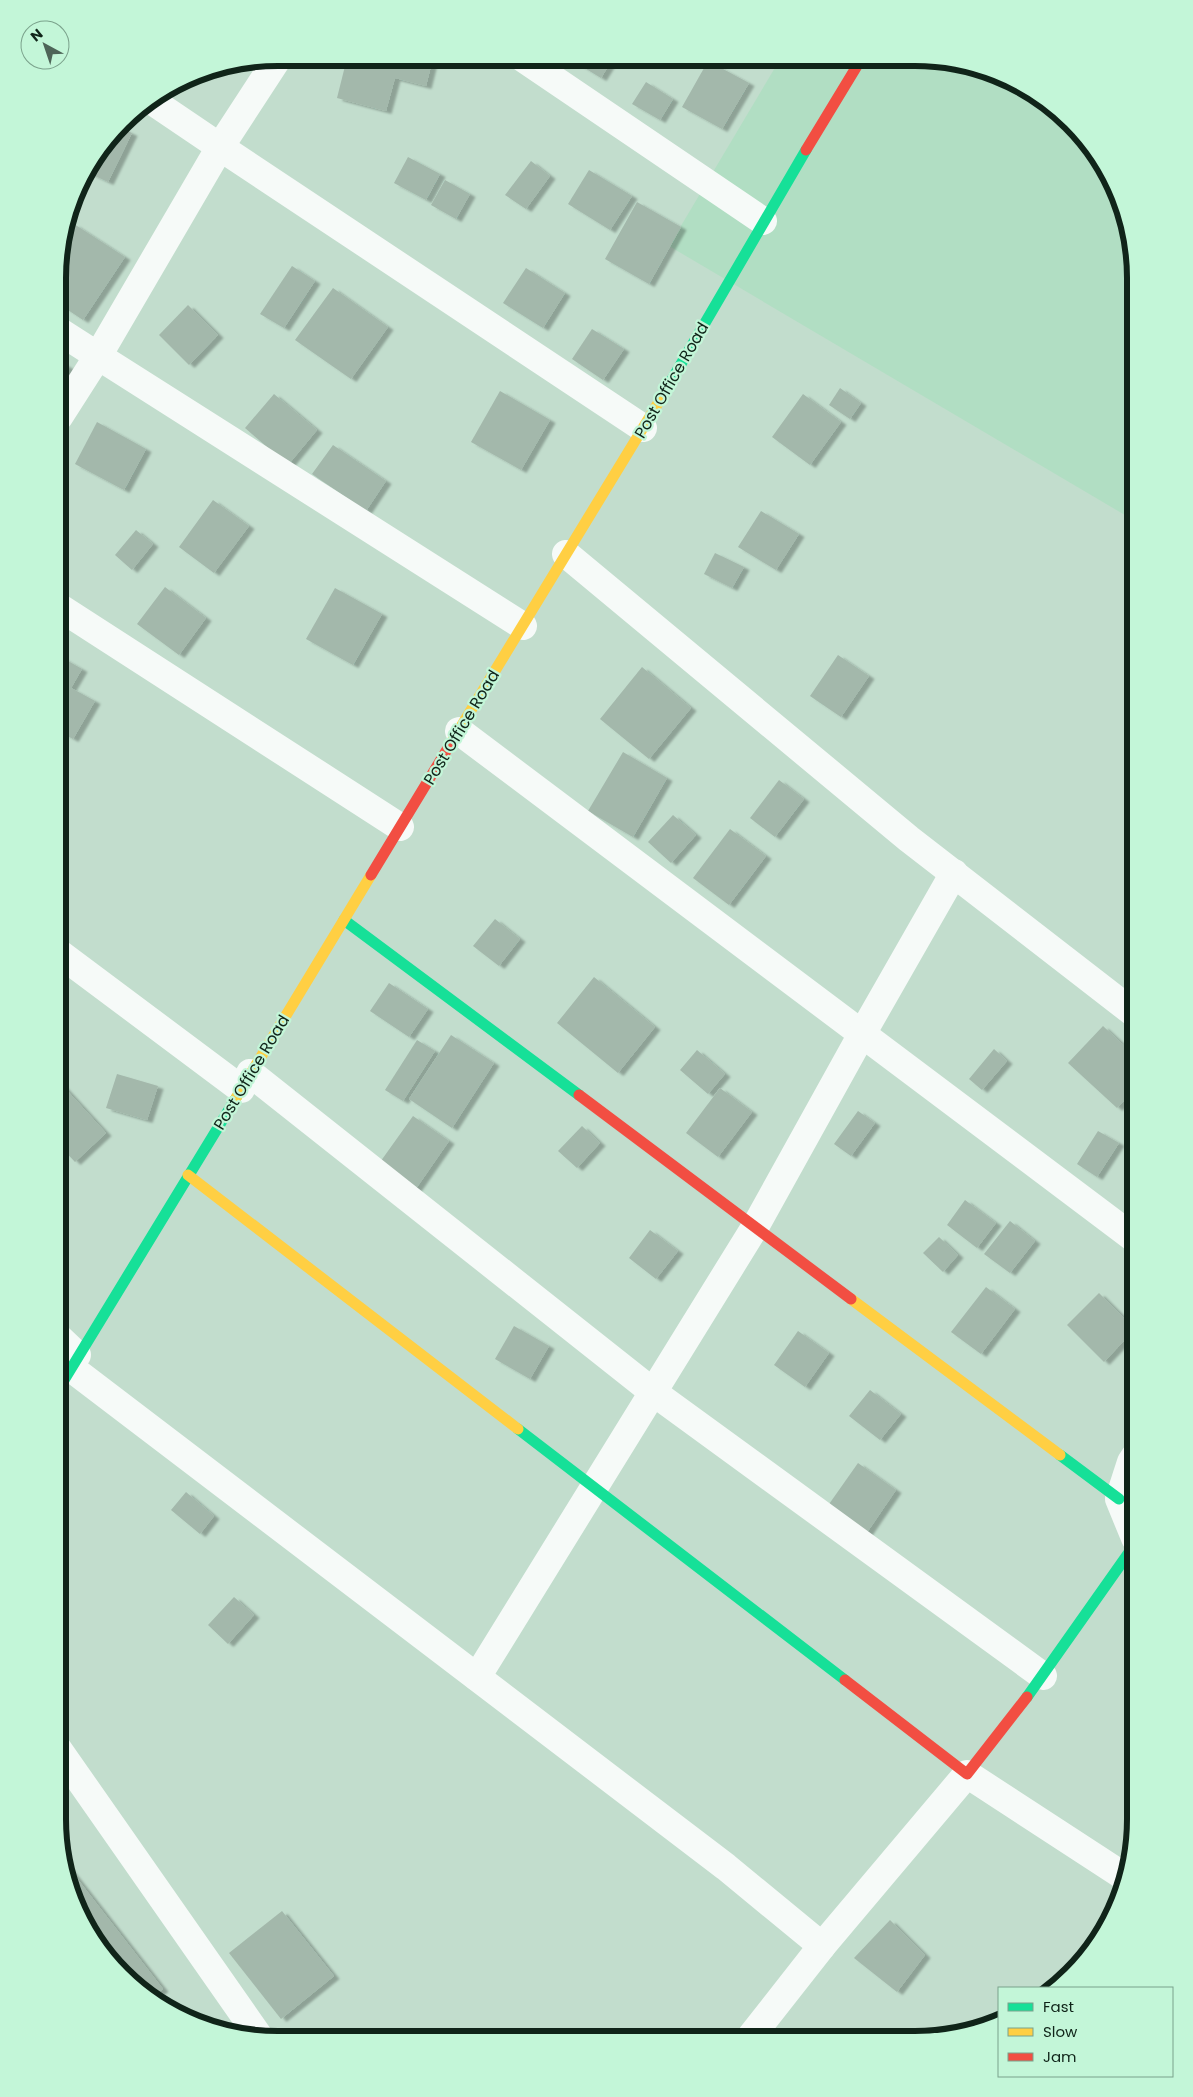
<svg xmlns="http://www.w3.org/2000/svg" width="1193" height="2097" viewBox="0 0 1193 2097" font-family="Poppins,sans-serif">
<defs>
<filter id="shadow"><feDropShadow dx="5.5" dy="3" stdDeviation="1" flood-color="#0004"/></filter>
</defs>
<rect width="100%" height="100%" fill="#c2ddcd"/>
<path fill="#b1dec3" d="M779,61L957,62L1012,80L1060,112L1098,155L1124,207L1135,278V521L669,246Z"/>
<g fill="#a3b8ab" filter="url(#shadow)">
<path d="M347,58H433L426,86L395,78L386,111L337,98Z"/>
<path d="M570,59H575L612,60L601,78Z"/>
<path d="M708,61L749,83L722,129L682,107Z"/>
<path d="M646,82L673,99L660,120L632,104Z"/>
<path d="M121,128L132,133L108,182L87,172Z"/>
<path d="M408,157L440,174L426,200L394,183Z"/>
<path d="M531,161L550,176L526,209L505,195Z"/>
<path d="M589,170L632,196L610,230L568,204Z"/>
<path d="M445,180L470,194L456,219L431,205Z"/>
<path d="M637,202L681,227L649,284L605,259Z"/>
<path d="M74,224L125,257L83,320L59,304V250L62,242Z"/>
<path d="M292,266L315,281L284,328L260,314Z"/>
<path d="M526,268L565,293L543,328L503,303Z"/>
<path d="M333,288L388,327L351,379L295,340Z"/>
<path d="M188,305L218,335L189,365L159,335Z"/>
<path d="M592,329L624,349L603,380L572,359Z"/>
<path d="M59,361L69,367L59,384Z"/>
<path d="M840,388L861,403L850,419L829,405Z"/>
<path d="M500,391L550,420L521,470L471,442Z"/>
<path d="M274,394L317,430L288,465L245,428Z"/>
<path d="M803,394L841,422L810,465L772,437Z"/>
<path d="M97,422L146,449L124,490L75,464Z"/>
<path d="M333,445L386,481L366,511L312,474Z"/>
<path d="M213,500L249,526L214,573L179,547Z"/>
<path d="M761,511L799,534L776,570L738,547Z"/>
<path d="M136,530L153,544L132,570L115,555Z"/>
<path d="M715,553L744,567L732,588L704,574Z"/>
<path d="M165,587L206,618L179,655L137,624Z"/>
<path d="M335,588L382,614L353,665L306,639Z"/>
<path d="M838,655L869,676L841,717L810,696Z"/>
<path d="M59,656L82,669L71,688L95,701L73,739L59,731Z"/>
<path d="M642,667L691,708L649,759L600,719Z"/>
<path d="M623,752L667,778L633,837L588,811Z"/>
<path d="M779,780L804,799L775,837L750,818Z"/>
<path d="M673,815L696,835L671,863L648,842Z"/>
<path d="M730,829L766,856L729,905L693,878Z"/>
<path d="M495,919L520,939L499,966L473,946Z"/>
<path d="M594,977L655,1027L618,1073L557,1023Z"/>
<path d="M389,983L428,1009L409,1037L370,1011Z"/>
<path d="M1103,1026L1135,1056V1089L1117,1108L1068,1063Z"/>
<path d="M451,1035L494,1063L452,1128L409,1099Z"/>
<path d="M417,1040L435,1051L403,1101L385,1090Z"/>
<path d="M994,1049L1007,1061L982,1090L969,1079Z"/>
<path d="M697,1050L725,1074L708,1094L680,1070Z"/>
<path d="M117,1074L158,1086L147,1120L106,1108Z"/>
<path d="M62,1085L106,1133L75,1162L58,1144V1088Z"/>
<path d="M720,1088L752,1112L718,1157L686,1133Z"/>
<path d="M858,1111L875,1123L851,1156L834,1144Z"/>
<path d="M413,1116L449,1141L415,1190L378,1165Z"/>
<path d="M582,1126L600,1143L577,1168L558,1151Z"/>
<path d="M1098,1131L1119,1143L1097,1177L1077,1164Z"/>
<path d="M965,1200L996,1223L977,1248L947,1225Z"/>
<path d="M1010,1221L1035,1241L1010,1273L984,1254Z"/>
<path d="M650,1230L678,1251L656,1279L629,1258Z"/>
<path d="M939,1237L958,1255L943,1272L923,1253Z"/>
<path d="M986,1287L1015,1309L981,1354L951,1332Z"/>
<path d="M1099,1293L1135,1329L1104,1362L1067,1325Z"/>
<path d="M514,1326L549,1346L530,1379L495,1359Z"/>
<path d="M798,1331L829,1353L805,1387L774,1365Z"/>
<path d="M870,1390L901,1414L880,1440L849,1416Z"/>
<path d="M858,1463L896,1490L866,1534L827,1507Z"/>
<path d="M186,1492L214,1516L200,1534L171,1510Z"/>
<path d="M234,1597L254,1615L228,1644L208,1625Z"/>
<path d="M65,1863L163,1989L152,1997L133,1985L95,1942L69,1890Z"/>
<path d="M282,1911L334,1976L281,2019L229,1953Z"/>
<path d="M890,1920L925,1955L897,1992L854,1958Z"/>
</g>
<g fill="none" stroke-linecap="round" stroke-linejoin="round">
<g stroke="#f6faf8" stroke-width="28">
<path d="M524,59L763,221"/>
<path d="M152,101L220,147L278,58"/>
<path d="M59,331L98,356L220,147L643,428"/>
<path d="M59,417L98,356L523,626"/>
<path d="M566,554L909,839L1135,1014"/>
<path d="M59,607L400,827"/>
<path d="M459,731L1135,1239"/>
<path d="M59,953L241,1089"/>
<path d="M250,1073L653,1392L1043,1676"/>
<path d="M58,1337L77,1355"/>
<path d="M71,1368L726,1867L822,1946"/>
<path d="M1135,1538L1119,1499L1131,1462L1135,1456"/>
<path d="M477,1677L755,1227L862,1034L954,873"/>
<path d="M58,1749L260,2038"/>
<path d="M749,2039L822,1946L967,1774L1125,1877"/>
</g>
<g stroke="#16e098" stroke-width="11">
<path d="M660,400L806,150"/>
<path d="M344,920L579,1095"/>
<path d="M58,1390L236,1098"/>
<path d="M518,1429L845,1680"/>
<path d="M1060,1455L1119,1499"/>
<path d="M1027,1697L1135,1544"/>
</g>
<g stroke="#ffcf43" stroke-width="11">
<path d="M451,743L660,400"/>
<path d="M236,1098L371,875"/>
<path d="M188,1175L518,1429"/>
<path d="M851,1299L1060,1455"/>
</g>
<g stroke="#f24e42" stroke-width="11">
<path d="M806,150L860,61"/>
<path d="M371,875L451,743"/>
<path d="M579,1095L851,1299"/>
<path d="M845,1680L967,1774L1027,1697"/>
</g>
</g>
<g text-anchor="middle" stroke-width="4.5" stroke-linejoin="round" paint-order="stroke">
<g font-size="16" fill="#102419" stroke="#c3f6d8">
<text transform="translate(671 380) rotate(-60)" y="6">Post Office Road</text>
<text transform="translate(461 727) rotate(-59)" y="6">Post Office Road</text>
<text transform="translate(251 1072) rotate(-59)" y="6">Post Office Road</text>
</g>
</g>
<path d="M0 0H1193V2097H0ZM278 66H915A212 212 0 0 1 1127 278V1819A212 212 0 0 1 915 2031H278A212 212 0 0 1 66 1819V278A212 212 0 0 1 278 66Z" fill="#c3f6d8" fill-rule="evenodd"/>
<path fill="none" stroke="#102419" stroke-width="6" d="M278 66H915A212 212 0 0 1 1127 278V1819A212 212 0 0 1 915 2031H278A212 212 0 0 1 66 1819V278A212 212 0 0 1 278 66Z"/>
<rect x="998" y="1987" width="175" height="90" fill="#c3f6d8" stroke="#7ba28c"/>
<rect x="1008" y="2003" width="25" height="8" fill="#16e098" stroke="#7ba28c"/>
<text x="1043" y="2012" font-size="15" fill="#102419">Fast</text>
<rect x="1008" y="2028" width="25" height="8" fill="#ffcf43" stroke="#7ba28c"/>
<text x="1043" y="2037" font-size="15" fill="#102419">Slow</text>
<rect x="1008" y="2053" width="25" height="8" fill="#f24e42" stroke="#7ba28c"/>
<text x="1043" y="2062" font-size="15" fill="#102419">Jam</text>
<g transform="translate(45 45) rotate(320)"><circle r="24" fill="#c3f6d8" stroke="#7ba28c"/>
<path d="M0-4L9 19L0 12L-9 19Z" fill="#4e6558"/>
<text y="-8" font-size="14" font-weight="bold" text-anchor="middle" fill="#102419">N</text>
</g>
</svg>
